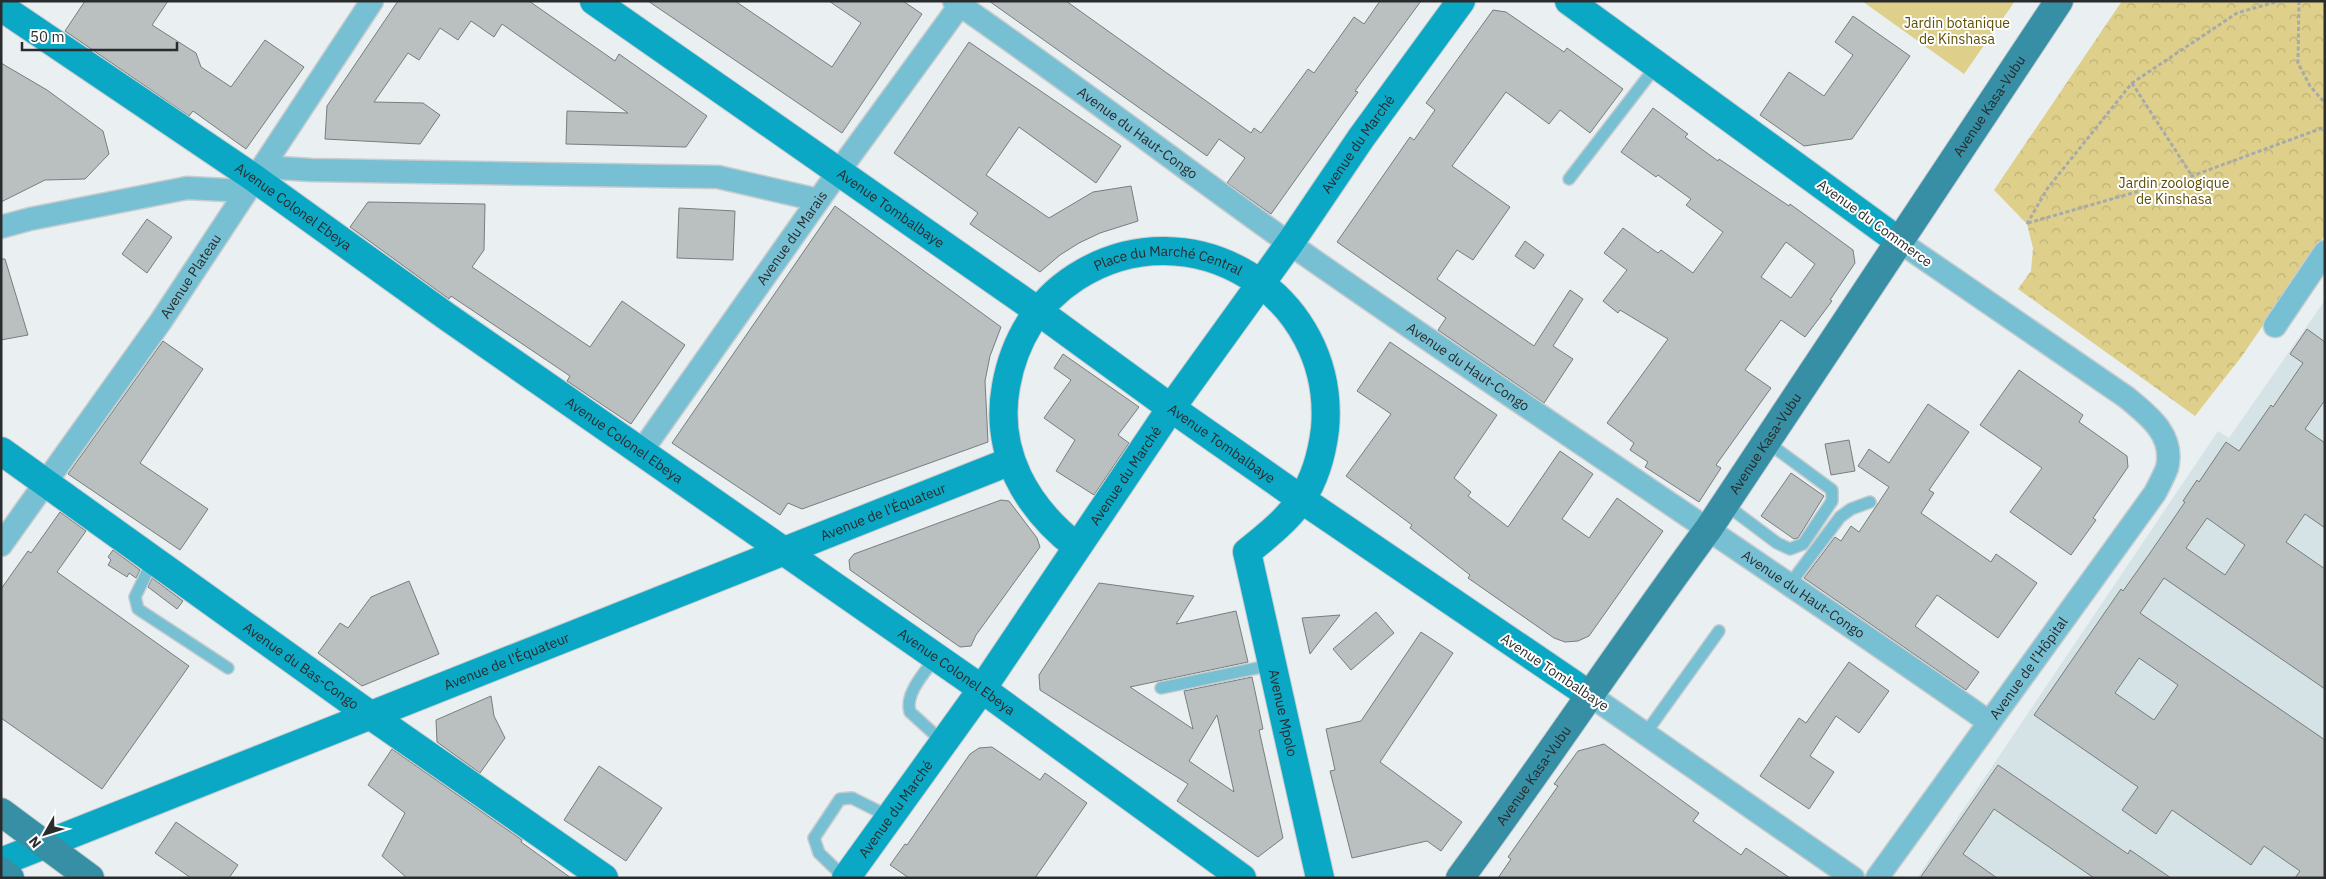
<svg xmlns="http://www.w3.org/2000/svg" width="2326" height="879" viewBox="0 0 2326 879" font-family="'IBM Plex Sans',sans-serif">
<defs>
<pattern id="park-crowns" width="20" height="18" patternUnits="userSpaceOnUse" patternTransform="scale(1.25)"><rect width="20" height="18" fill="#decf8a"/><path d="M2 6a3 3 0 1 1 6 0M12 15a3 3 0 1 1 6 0" fill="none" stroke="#beb277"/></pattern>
</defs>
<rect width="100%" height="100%" fill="#eaeff1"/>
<path fill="#d5e3e7" d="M2325,300V878H1917L2218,431L2229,438Z"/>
<path fill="url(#park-crowns)" d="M2122,1H2325V235L2242,356L2195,416L2018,289L2031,271L2033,248L2027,224L1994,190Z"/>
<path fill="#decf8a" d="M1862,1H2015L1964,74Z"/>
<g fill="#babfc0" stroke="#787d7e" fill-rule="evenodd">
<path d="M85,1H168L152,25L196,53L201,67L231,87L265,40L304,67L246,149L193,111L189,116L65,31Z"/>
<path d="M398,1H529L615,61L619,54L707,116L686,147L566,144L567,111L628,113L502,24L494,37L471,21L458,40L440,28L419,60L408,53L374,102L423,103L440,115L420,144L325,139L327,106Z"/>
<path d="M648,1H735L832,67L861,23L829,1H903L922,14L842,133Z"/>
<path d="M989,1H1066L1251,133L1254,128L1261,133L1308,69L1314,73L1354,17L1364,24L1380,1H1421L1355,91L1358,92L1271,214L1227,183L1245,158L1219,139L1207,156Z"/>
<path d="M1493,10L1506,12L1564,52L1567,48L1623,89L1590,133L1560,110L1549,124L1506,92L1452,166L1510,207L1473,260L1457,250L1437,279L1534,346L1570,290L1583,299L1553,346L1573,359L1544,403L1438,330L1446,318L1337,242L1410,137L1414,140L1435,110L1426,103Z"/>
<path d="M1853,16L1910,56L1852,139L1804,146L1760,115L1789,72L1824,96L1853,55L1835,42Z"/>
<path d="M969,42L1121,146L1096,183L1019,127L986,175L1049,218L1093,192L1131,186L1138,221L1100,233L1079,243L1060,255L1040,272L970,224L978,213L894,153Z"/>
<path d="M1,63L47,90L103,131L109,154L85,179L45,180L1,202Z"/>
<path d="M1653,108L1688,134L1685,137L1718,161L1719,159L1789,206L1790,204L1853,250L1855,263L1830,300L1832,301L1805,337L1781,320L1745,370L1771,388L1716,465L1721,468L1699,502L1645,467L1648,462L1630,450L1634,443L1607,423L1668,339L1620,310L1618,313L1603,301L1627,270L1604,253L1623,228L1658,253L1661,250L1693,273L1723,232L1686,205L1691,199L1658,175L1656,177L1621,152ZM1786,242L1815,264L1791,298L1761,277Z"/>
<path d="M368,202L485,204L484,250L472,267L590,347L622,301L685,345L631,424L567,381L570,376L451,296L449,299L350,227Z"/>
<path d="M835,206L1001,327L990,356L985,381L988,442L802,509L788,503L780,515L672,443Z"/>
<path d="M679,208L735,211L733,260L677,258Z"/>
<path d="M147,219L172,237L147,273L122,254Z"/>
<path d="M1525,241L1544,255L1534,269L1515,256Z"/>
<path d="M1,259H5L28,335L1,340Z"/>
<path d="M2307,329L2325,342V400L2305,429L2325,443V528L2305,514L2286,542L2325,569V689L2164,578L2140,613L2325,740V878H2295L2300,871L2264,846L2251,865L2172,810L2156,834L2122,810L2138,787L2034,715L2121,589L2123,591L2150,553L2185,502L2183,501L2197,480L2199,482L2226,442L2239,451L2271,405L2273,407L2303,363L2290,354ZM2207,518L2245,545L2225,575L2186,548ZM2139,658L2178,685L2154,720L2115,693Z"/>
<path d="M163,341L203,369L140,463L208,509L180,550L68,474Z"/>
<path d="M1390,342L1497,415L1454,478L1471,492L1468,496L1508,527L1560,451L1593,474L1562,519L1589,538L1617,498L1663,531L1589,636L1578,641L1565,642L1554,638L1468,578L1470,575L1410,528L1412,525L1346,476L1391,414L1357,391Z"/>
<path d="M1063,354L1139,407L1118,435L1129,443L1094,495L1056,471L1075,440L1044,418L1071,380L1054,368Z"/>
<path d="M2019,370L2083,415L2079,422L2127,456L2128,467L2093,518L2096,520L2071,555L2010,512L2042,468L1980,425Z"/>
<path d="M1928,404L1969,432L1929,490L1934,493L1921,513L1991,562L1996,554L2037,583L1998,638L1937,595L1915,626L1979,672L1966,690L1804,578L1835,537L1841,541L1851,526L1859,532L1889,487L1858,466L1869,449L1889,463Z"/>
<path d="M1849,440L1855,471L1831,475L1825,444Z"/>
<path d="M1791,473L1824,496L1798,538L1794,539L1761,516Z"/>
<path d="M1001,500L1009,501L1037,538L1040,547L976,635L971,646L960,647L850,570L849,560L854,554Z"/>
<path d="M60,512L86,531L57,572L189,666L102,789L1,718V589L28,551L31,553Z"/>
<path d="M113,550L140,570L136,578L129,573L127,577L108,565L111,560L108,557Z"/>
<path d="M152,578L183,601L177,609L148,587Z"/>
<path d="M409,581L439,654L362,686L318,653L340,623L348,628L371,597Z"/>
<path d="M1099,583L1194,596L1176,624L1236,611L1248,662L1130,687L1193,729L1184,691L1252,677L1263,729L1259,730L1283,838L1258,857L1177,801L1188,784L1040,690L1039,675ZM1217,715L1234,792L1189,761Z"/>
<path d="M1376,612L1394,633L1351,670L1333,649Z"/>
<path d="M1340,615L1310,654L1302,618Z"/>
<path d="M1421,632L1453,653L1380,762L1462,822L1441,851L1427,841L1352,858L1330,771L1335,770L1326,729L1361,721Z"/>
<path d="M1849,662L1889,691L1859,733L1836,716L1810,756L1834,772L1809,809L1760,776L1799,718L1806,723Z"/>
<path d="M491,696L494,716L505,738L480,773L437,742L436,720Z"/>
<path d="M1604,744L1699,813L1693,821L1741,855L1746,848L1790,878H1498L1511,859L1508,857L1558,786L1554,784L1578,751Z"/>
<path d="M992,747L1040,780L1045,773L1087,803L1035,878H909L890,865L905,844L907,845L970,754L979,748Z"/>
<path d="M392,749L522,840L521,842L571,878H407L382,856L405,813L368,785Z"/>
<path d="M1998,765L2128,854L2130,850L2171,878H2094L1994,809L1963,854L1997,878H1920Z"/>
<path d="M599,766L662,808L626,861L564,820Z"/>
<path d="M176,822L238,865L229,878H191L155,853Z"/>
</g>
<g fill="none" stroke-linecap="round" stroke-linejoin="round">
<g stroke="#c7ccce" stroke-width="14">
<g id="lane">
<path d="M1569,179L1657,65"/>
<path d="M1725,504L1777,543L1790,549L1803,544L1832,501V490L1767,442"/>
<path d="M153,560L135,597L138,609L228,668"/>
<path d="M1790,584L1840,517L1851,509L1870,502"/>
<path d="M936,657C926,671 904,694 910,712L943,742"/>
<path d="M1161,688L1272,665"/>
<path d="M1645,734L1719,631"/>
<path d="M845,878L819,853L814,838L840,799L852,798L890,817"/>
</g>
</g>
<g stroke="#c7ccce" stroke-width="25">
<g id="street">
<path id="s1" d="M954,1C1069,80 1179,165 1293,246C1523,407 1759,561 1989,722"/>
<path d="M263,167L311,170L718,177L818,200"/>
<path d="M1,227L30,219L187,188L246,191"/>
<path d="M2275,326L2325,252"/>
<path id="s2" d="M641,452L839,171L963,1"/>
<path id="s3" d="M1,545L161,321L372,1"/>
<path d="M1591,696L1853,878"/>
<path id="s4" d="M1877,878L2155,493C2159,485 2164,476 2167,468C2175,435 2148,415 2126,397L1900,242"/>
</g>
</g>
<g stroke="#c7ccce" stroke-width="30">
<g id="secondary">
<path id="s5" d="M594,1L1038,311L1171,408L1301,499L1591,696"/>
<path d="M1569,1L1900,242"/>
<path id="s6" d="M1,7L254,178L446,316L982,689L1242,878"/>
<path id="s7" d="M1,451L370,715L604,878"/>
<path id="s8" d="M1076,546C1026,507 994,452 1006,386C1014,341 1037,302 1076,277C1190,204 1337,294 1325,429C1322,454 1315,479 1301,500C1286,521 1267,536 1247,552L1320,878"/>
<path id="s9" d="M1,862L1011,461"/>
<path id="s10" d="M846,878L982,689L1171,408L1290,243L1361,138L1461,1"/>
</g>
</g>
<g stroke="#c7ccce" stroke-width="30">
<g id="primary">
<path d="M1,812L90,878"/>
<path d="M1,871L10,878"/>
<path id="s11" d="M1460,878C1545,763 1624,643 1709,528L2059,1"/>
</g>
</g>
<g stroke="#a6aaab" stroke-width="3" stroke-dasharray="4 2.5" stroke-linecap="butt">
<path d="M2299,1L2298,63L2310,86L2325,103"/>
<path d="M2132,83L2192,176"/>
<path d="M2028,223L2192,176L2325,127"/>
<path d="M2027,224L2047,189L2132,83L2237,13L2279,1"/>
</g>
<use href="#lane" stroke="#77c0d4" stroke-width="11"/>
<use href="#street" stroke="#77c0d4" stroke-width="22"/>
<use href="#secondary" stroke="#0ba8c6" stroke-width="28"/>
<use href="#primary" stroke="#368fa5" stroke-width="28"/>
</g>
<g text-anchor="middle" stroke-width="4" stroke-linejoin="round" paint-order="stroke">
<g font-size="14" fill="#5d4e02" stroke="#fff">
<text x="1957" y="28">Jardin botanique<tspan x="1957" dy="16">de Kinshasa</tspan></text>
<text x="2174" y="188">Jardin zoologique<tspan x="2174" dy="16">de Kinshasa</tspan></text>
</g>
<g font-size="14" fill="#292b2c" stroke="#fff">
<text dy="5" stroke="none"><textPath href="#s11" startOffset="936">Avenue Kasa-Vubu</textPath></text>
<text dy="5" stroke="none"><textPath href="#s1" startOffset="226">Avenue du Haut-Congo</textPath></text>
<text dy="5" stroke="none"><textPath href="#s10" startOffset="895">Avenue du Marché</textPath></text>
<text dy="5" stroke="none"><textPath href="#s6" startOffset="354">Avenue Colonel Ebeya</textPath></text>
<text dy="5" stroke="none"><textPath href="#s5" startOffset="362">Avenue Tombalbaye</textPath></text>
<text transform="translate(1875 223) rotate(36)" y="5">Avenue du Commerce</text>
<text dy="5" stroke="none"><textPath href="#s2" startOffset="262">Avenue du Marais</textPath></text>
<text dy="5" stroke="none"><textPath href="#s8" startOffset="415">Place du Marché Central</textPath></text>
<text dy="5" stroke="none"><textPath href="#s3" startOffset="329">Avenue Plateau</textPath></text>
<text dy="5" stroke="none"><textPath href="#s1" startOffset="631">Avenue du Haut-Congo</textPath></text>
<text dy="5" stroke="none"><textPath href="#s6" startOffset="759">Avenue Colonel Ebeya</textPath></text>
<text dy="5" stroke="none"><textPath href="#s5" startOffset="768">Avenue Tombalbaye</textPath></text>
<text dy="5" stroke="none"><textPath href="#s11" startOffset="531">Avenue Kasa-Vubu</textPath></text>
<text dy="5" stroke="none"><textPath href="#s10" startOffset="490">Avenue du Marché</textPath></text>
<text dy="5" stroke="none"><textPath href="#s9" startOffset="949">Avenue de l'Équateur</textPath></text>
<text dy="5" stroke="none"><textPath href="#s1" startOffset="1036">Avenue du Haut-Congo</textPath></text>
<text dy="5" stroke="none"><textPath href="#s9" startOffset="544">Avenue de l'Équateur</textPath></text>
<text dy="5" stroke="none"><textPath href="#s7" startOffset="369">Avenue du Bas-Congo</textPath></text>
<text dy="5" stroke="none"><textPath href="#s4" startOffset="259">Avenue de l’Hôpital</textPath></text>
<text dy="5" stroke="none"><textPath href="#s6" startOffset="1164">Avenue Colonel Ebeya</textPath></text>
<text transform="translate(1555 672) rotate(34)" y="5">Avenue Tombalbaye</text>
<text dy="5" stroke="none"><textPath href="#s8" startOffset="996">Avenue Mpolo</textPath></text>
<text dy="5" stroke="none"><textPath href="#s11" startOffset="126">Avenue Kasa-Vubu</textPath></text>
<text dy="5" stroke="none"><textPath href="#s10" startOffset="85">Avenue du Marché</textPath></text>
</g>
</g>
<rect width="2326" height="879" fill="none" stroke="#292b2c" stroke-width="5"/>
<g transform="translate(45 834) rotate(231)" stroke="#ffffff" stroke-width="4" paint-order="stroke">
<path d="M0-4L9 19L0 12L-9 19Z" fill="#292b2c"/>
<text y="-8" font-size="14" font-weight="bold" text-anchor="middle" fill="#292b2c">N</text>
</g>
<path d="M22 42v8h155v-8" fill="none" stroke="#292b2c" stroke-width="2.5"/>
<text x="30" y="42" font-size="15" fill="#292b2c" stroke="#ffffff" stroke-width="4" paint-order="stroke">50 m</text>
</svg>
